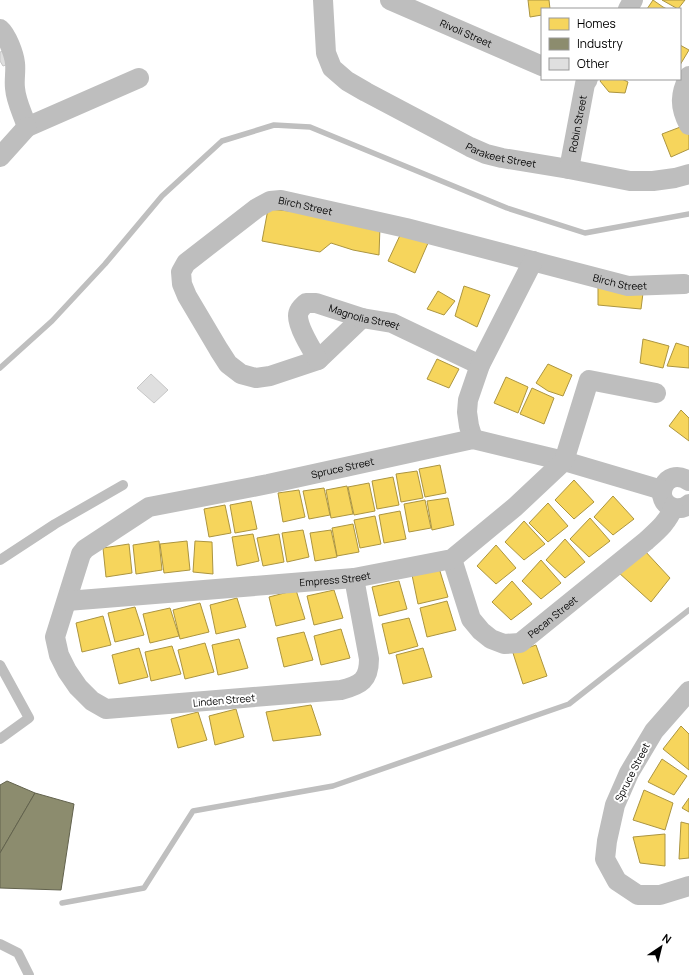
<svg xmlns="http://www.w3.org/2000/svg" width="689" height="975" viewBox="0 0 689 975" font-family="Manrope,sans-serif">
<rect width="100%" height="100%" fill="#fff"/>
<g fill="#f6d55c" stroke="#ac9540">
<path d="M528,0H549L550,9H542V15L530,17Z"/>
<path d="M653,0L663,7L667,9H647Z"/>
<path d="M662,0H685L678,9Z"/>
<path d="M680,45L689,50L680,65Z"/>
<path d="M602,79H622L628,82L625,93L609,92L600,81Z"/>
<path d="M683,126L689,135V149L671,157L662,134Z"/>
<path d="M268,209L300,212L380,226L379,255L353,250L331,243L320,252L262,241Z"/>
<path d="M402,231L428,243L415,273L388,261Z"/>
<path d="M598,284L643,293L641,309L598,305Z"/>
<path d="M464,286L490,295L477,327L455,316Z"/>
<path d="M438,291L455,301L444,315L427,309Z"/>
<path d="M643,339L669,346L663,368L640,363Z"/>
<path d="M676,343L689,347V368L667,366Z"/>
<path d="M437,359L459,369L449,388L427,379Z"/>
<path d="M548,364L572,375L563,396L548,391L536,383Z"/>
<path d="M506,377L528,387L518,413L494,403Z"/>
<path d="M532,388L554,398L544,424L520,414Z"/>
<path d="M681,410L689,418V441L669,426Z"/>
<path d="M440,465L446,493L425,497L419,469Z"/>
<path d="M417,471L423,498L401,502L396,474Z"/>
<path d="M393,477L399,505L377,509L372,481Z"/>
<path d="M574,480L594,502L574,519L555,500Z"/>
<path d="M369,483L375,511L354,515L348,487Z"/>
<path d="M347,486L353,514L331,518L326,490Z"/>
<path d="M324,488L330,515L309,519L303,491Z"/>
<path d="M299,490L305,517L283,522L278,493Z"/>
<path d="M613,496L634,519L613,535L594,517Z"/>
<path d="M448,498L454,525L432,530L427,501Z"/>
<path d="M425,500L431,528L409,532L404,504Z"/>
<path d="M251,501L257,529L235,533L230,505Z"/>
<path d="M548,503L568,526L548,542L529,523Z"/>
<path d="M225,505L231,533L209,537L204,509Z"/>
<path d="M400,511L406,539L384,543L379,515Z"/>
<path d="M375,516L381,544L360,548L354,520Z"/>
<path d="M590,518L610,541L589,557L570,539Z"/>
<path d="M524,521L545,544L524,560L505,542Z"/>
<path d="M353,524L359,552L337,556L332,528Z"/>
<path d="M303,530L309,557L287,562L282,533Z"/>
<path d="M331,530L337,557L315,561L310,533Z"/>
<path d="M253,534L259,561L237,566L232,537Z"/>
<path d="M279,534L284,562L263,566L257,538Z"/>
<path d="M565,539L585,562L565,578L546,560Z"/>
<path d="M159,541L162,570L136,574L133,545Z"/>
<path d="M187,541L190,570L164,573L160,544Z"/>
<path d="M195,541L212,542L213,574L193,572Z"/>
<path d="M129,544L132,573L106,577L103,548Z"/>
<path d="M496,545L516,568L496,584L477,566Z"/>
<path d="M644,550L670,578L651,602L618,572Z"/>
<path d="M541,560L561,583L541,599L522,581Z"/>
<path d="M439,568L448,597L418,604L412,575Z"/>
<path d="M399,581L407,609L379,616L372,587Z"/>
<path d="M512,581L532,604L511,620L492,602Z"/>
<path d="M296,590L305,619L276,626L269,597Z"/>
<path d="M334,590L343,618L314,625L307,596Z"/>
<path d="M237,598L246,627L216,634L210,605Z"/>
<path d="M447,601L456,630L427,637L420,608Z"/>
<path d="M200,603L209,632L180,639L173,610Z"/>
<path d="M135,607L144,635L115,642L108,613Z"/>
<path d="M170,608L179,636L150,643L143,614Z"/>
<path d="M103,616L111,645L82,652L76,623Z"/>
<path d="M409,618L418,646L389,654L382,624Z"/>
<path d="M341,629L350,658L321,665L314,636Z"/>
<path d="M304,632L313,660L284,667L277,638Z"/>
<path d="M239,639L248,668L218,675L212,645Z"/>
<path d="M205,643L214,672L185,679L178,650Z"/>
<path d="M536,645L547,676L523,684L513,653Z"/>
<path d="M172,646L181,674L151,681L145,652Z"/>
<path d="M139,648L148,677L119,684L112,655Z"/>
<path d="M423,648L432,677L403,684L396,655Z"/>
<path d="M311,705L321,735L273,741L266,712Z"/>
<path d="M236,709L244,737L215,745L209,716Z"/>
<path d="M198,712L207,740L178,748L171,719Z"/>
<path d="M681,726L689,734V770L663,749Z"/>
<path d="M662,759L687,776L674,795L648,782Z"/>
<path d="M644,790L673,803L665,830L633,820Z"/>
<path d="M689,798V812L682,808Z"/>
<path d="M681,822L689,824V858L679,859Z"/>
<path d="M665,834V866L640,863L633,837Z"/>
</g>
<g fill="#8c8c6e" stroke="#62624d">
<path d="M7,781L35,793L0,853V785Z"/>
<path d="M35,793L74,804L61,890L0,888V853Z"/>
</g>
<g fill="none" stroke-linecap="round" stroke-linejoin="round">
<g stroke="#bfbfbf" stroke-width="5.5">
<path d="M0,368L52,321L105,264L162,196L222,141L274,125L310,127L507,208L585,233L689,214"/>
<path d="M62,903L144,888L193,811L333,786L569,704L689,610"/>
</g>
</g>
<g fill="#dfdfdf" stroke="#c7c7c7">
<path d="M7,50L11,63L3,66L0,61V52Z"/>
<path d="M151,374L168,390L154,403L137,388Z"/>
</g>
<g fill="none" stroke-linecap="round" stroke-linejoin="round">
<g stroke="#bebebe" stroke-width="10">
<path d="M0,560L55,524L123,485"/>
<path d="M0,665L29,718L0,739"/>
<path d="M0,944L18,953L29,975"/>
</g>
<g stroke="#bebebe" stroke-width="20">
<path id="s1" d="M323,0L326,53L332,68L347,81L366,92L470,147L486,154L502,158L569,169L630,181H653L675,178L689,174"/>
<path id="s2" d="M390,0L542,66"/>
<path d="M628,9L633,0"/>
<path d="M0,29C7,35 14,54 15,63C16,71 14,80 15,88C16,102 23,114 27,127L139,78"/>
<path d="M689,76C680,94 679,106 689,125"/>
<path d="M0,157L27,127"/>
<path id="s3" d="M569,169L585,84L588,79"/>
<path id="s4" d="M362,318L318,360L270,376L256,378L241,374L228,364L219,350L187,296L182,284L181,272L186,263L257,208L270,201L281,200L406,228L628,286L684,284"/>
<path id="s5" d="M318,360C312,350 298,328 298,316C298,310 302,307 306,303H316L362,318L392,323L480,365"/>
<path d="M473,439L469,426L467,412L468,400L480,365L533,261"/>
<path d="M689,481C664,465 651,502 674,508C680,509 685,508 689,504"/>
<path id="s6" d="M452,559L471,619L481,631L491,639L504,644L520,643L646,541C657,531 668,522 673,508"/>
<path id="s7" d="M354,578L369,659C369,680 361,685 341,690L106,709L92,701L78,687L67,671L59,655L55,637L81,554L85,549L149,507L268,484L473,439L564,461L662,490"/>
<path id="s8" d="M67,601L354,578L452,559L515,507L564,461L589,380L656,393"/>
<path d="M689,691L654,731L629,773L615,805L607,841L605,859L617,881L638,895H660L689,886"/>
</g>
</g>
<g text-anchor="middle" stroke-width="4" stroke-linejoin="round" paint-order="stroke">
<g font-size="10" fill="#000" stroke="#fff">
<text dy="4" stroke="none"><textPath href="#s2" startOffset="83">Rivoli Street</textPath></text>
<text dy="4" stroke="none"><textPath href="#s3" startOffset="46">Robin Street</textPath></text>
<text dy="4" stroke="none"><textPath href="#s1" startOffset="261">Parakeet Street</textPath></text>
<text dy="4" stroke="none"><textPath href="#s4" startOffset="413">Birch Street</textPath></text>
<text dy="4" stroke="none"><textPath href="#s4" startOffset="737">Birch Street</textPath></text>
<text dy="4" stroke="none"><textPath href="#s5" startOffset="125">Magnolia Street</textPath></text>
<text dy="4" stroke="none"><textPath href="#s7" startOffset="824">Spruce Street</textPath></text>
<text dy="4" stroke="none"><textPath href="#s8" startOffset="269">Empress Street</textPath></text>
<text dy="4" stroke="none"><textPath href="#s6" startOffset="163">Pecan Street</textPath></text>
<text transform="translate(224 700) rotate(-5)" y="4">Linden Street</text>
<text transform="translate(632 772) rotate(-63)" y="4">Spruce Street</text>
</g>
</g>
<rect x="541" y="8" width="140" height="72" fill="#ffffff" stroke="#999999"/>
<rect x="549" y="18" width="20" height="12" fill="#f6d55c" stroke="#999999"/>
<text x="577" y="28" font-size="12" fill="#000000">Homes</text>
<rect x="549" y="38" width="20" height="12" fill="#8c8c6e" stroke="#999999"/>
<text x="577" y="48" font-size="12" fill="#000000">Industry</text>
<rect x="549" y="58" width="20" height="12" fill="#dfdfdf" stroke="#999999"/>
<text x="577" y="68" font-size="12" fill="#000000">Other</text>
<g transform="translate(661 947) rotate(35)" stroke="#ffffff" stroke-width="3" paint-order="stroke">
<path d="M0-3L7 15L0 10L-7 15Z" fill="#000000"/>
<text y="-6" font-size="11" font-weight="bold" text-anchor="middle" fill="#000000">N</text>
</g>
</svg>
